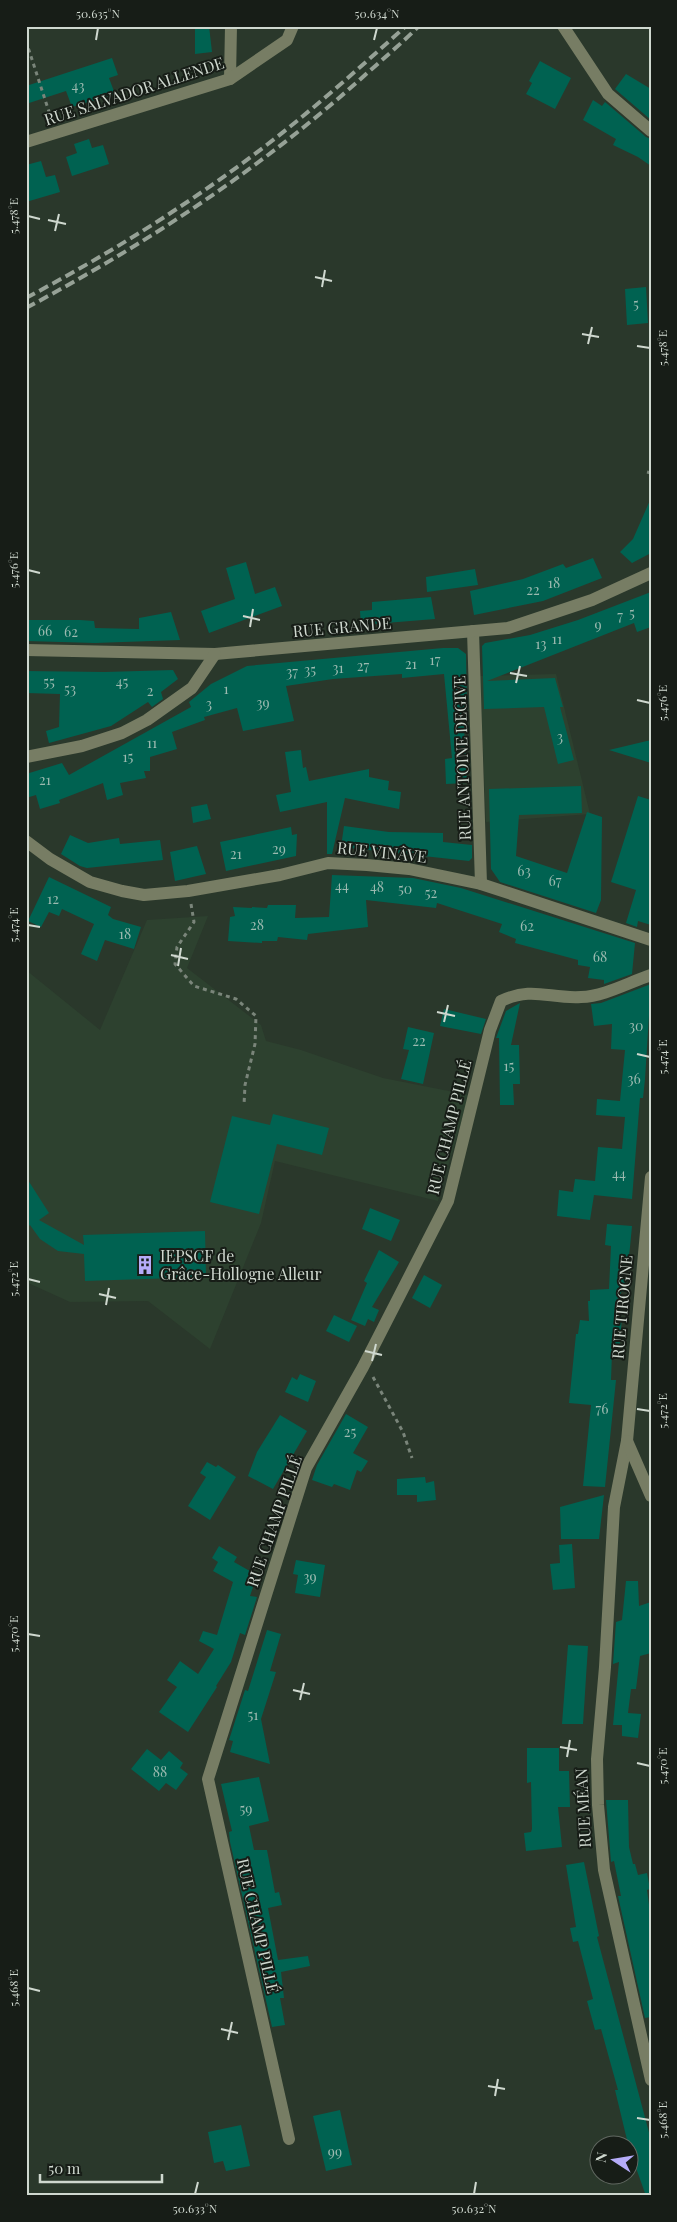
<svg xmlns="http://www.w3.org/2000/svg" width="677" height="2222" viewBox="0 0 677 2222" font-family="'Playfair Display',serif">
<rect width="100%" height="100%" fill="#2a382b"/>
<g fill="#2d412f">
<path d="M556,674L590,814L486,822L480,676Z"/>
<path d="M208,916L187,968L261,1025L266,1041L301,1050L383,1078L469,1095L438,1201L275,1161L261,1223L210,1349L148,1301L70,1302L26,1282V970L100,1030L147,920Z"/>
</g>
<g fill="#006251">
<path d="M195,26H209L212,52L195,54Z"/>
<path d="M112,58L118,75L109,78L115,94L72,107L66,91L26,104V86Z"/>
<path d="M540,61L571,78L555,109L526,94L532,83L529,81Z"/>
<path d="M626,74L651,89V120L615,89Z"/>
<path d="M593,100L602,106L605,102L646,137L651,139V166L638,157L613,145L616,139L583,120Z"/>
<path d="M89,139L92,148L103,145L109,164L72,176L66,157L77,153L74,144Z"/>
<path d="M41,161L46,177L55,175L60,192L26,202V165Z"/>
<path d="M646,287L648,323L627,325L625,289Z"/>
<path d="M651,498V553L632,563L620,552L633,539Z"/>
<path d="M593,558L602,578L543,601L474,615L470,591L523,579L563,564L566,568Z"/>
<path d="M246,562L255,594L275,587L282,606L209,633L201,611L235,599L226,568Z"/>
<path d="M475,569L478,585L427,592L426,577Z"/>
<path d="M651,592V627L637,632L634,623L487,681L555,678L563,707H560L574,760L558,764L544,707L484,709L482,646L485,643L530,635L578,620Z"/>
<path d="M431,597L435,619L361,625L360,611L372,610V602Z"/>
<path d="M171,612L180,640L95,643L26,641V620H80L94,621L95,628L139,629V618Z"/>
<path d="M443,648H458L466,654L467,710H463L467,783L446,784L445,759L452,758L444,674L402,678V674L333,679L286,686L294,721L243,731L237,708L204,717L205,720L172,732L177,749L150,757V771H144L146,778L120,783L123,795L107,800L103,783L59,800L60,803L40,809L36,795L26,798V774L62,763L69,775L191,707L189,702L211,684L247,666Z"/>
<path d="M173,670L178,679L161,692L163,699L152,707L148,702L111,726L49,743L46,731L59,727L60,694L26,693V671L105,672Z"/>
<path d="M651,740V763L609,750Z"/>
<path d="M301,750L303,768L306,767L309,781L369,769V777L389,781L388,790L401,792L399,809L345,798L332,854H327V802L280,812L276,795L291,792L285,752Z"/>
<path d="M581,786L582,813L519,815L516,856L567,873L587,812L602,817L601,900L596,913L500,882L491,869L489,789Z"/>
<path d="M638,796L651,800V925L638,921L637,927L626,923L636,890L611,882Z"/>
<path d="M207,804L211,819L193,823L191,807Z"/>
<path d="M344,826L389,832L443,833V842L472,845V858L469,861L341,847Z"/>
<path d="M291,827L292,835L297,834L296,856L226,871L220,842Z"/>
<path d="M70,835L88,843L119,838L120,844L160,840L163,860L87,868L80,866L61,854Z"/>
<path d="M197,846L206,874L175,881L170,852Z"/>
<path d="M332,875L413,878L461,888L635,943L632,974L604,984V980L588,978L590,967L578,965V960L515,943L516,939L499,932L502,924L437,903L436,908L366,900L368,927L308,934L307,940L278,937L277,941H262V943L228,941L230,917L235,916L233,907L252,908V907L267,908L268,905H296L295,918L329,917Z"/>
<path d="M49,877L111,907L108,915L113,919L141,927L134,949L105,940L97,961L81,954L94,924L62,909L59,916L49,912L41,927L28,921Z"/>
<path d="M651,984L645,1079L643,1098H640L632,1199L594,1195L590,1220L557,1216L559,1190L573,1192L575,1179L595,1181L598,1147L622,1149L625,1117L596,1115L597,1099L620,1101L625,1050L611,1049L612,1024L594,1026L591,1004L601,1003Z"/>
<path d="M520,1003L511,1045H519L520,1084H513L514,1105H500L499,1038H496L506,1011Z"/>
<path d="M444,1009L486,1019L481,1034L440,1026Z"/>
<path d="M408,1027L434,1033L423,1084L401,1079L409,1050L403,1049Z"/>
<path d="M273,1114L329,1128L322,1155L277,1144L259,1214L210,1202L232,1116L270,1125Z"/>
<path d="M26,1177L49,1213L39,1220L84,1245L83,1235L205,1231L206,1277L85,1281L84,1254L58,1251L40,1239L30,1225L26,1228Z"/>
<path d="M370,1208L400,1220L391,1241L362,1229Z"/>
<path d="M607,1224L632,1226L630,1247L628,1264L625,1265V1291L621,1292L620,1317H622L619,1354L612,1353L611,1380H616L605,1487L583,1486L591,1405L569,1403L576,1334H578L580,1320L589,1321L588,1301H590V1290L609,1289L611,1246L605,1245Z"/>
<path d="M379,1250L399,1262L372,1307L379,1310L374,1322L368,1319L365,1326L351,1320L367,1283L364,1281Z"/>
<path d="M424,1275L442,1285L430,1308L412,1298Z"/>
<path d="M334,1315L357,1326L349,1342L326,1331Z"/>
<path d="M300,1374L316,1381L308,1402L285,1392L292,1377L297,1380Z"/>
<path d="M346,1414L368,1427L353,1453L368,1461L361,1472L357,1470L350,1490L334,1484L332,1487L312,1480L317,1465Z"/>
<path d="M280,1415L307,1431L273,1489L248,1476L257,1452Z"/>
<path d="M207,1462L216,1467L218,1465L236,1477L210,1520L188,1506L206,1477L200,1473Z"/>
<path d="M425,1477L426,1483L434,1481L436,1500L417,1502V1495H397V1479Z"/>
<path d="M604,1495L599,1539H561L560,1507Z"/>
<path d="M572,1544L575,1588L553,1590L550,1564L560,1563L559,1545Z"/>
<path d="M219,1546L237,1557L234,1562L257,1575L250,1596L257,1597L245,1635L240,1633L231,1662L216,1686L217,1687L188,1732L159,1712L177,1687L167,1680L180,1661L198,1674L214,1649L199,1641L203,1631L217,1635L233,1582L213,1571L218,1562L212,1558Z"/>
<path d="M296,1560L325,1565L320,1597L295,1593L298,1575L293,1574Z"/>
<path d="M626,1581H638L639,1606L651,1602V1653L640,1656L636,1689H631L628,1713L641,1714L638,1738L622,1736V1725H613L619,1662L613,1664L616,1622L622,1620Z"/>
<path d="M267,1630L281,1634L270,1671L276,1672L261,1719L270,1764L230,1752L233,1741L229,1740L245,1690L248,1691Z"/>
<path d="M568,1645L588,1646L583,1724H562Z"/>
<path d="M527,1748H559V1771H569L570,1807H558L562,1847L526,1851L524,1833L531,1832L532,1829L531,1782L527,1783Z"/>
<path d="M147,1749L161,1760L169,1751L183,1763L180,1768L188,1774L176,1790L166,1783L159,1791L131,1769Z"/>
<path d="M259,1777L269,1821L249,1826L254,1850H267L275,1893L279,1892L282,1905L268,1908L278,1960L308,1956L310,1966L281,1972L284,1998H280L285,2025L272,2027L230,1842L229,1832L232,1831L221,1784Z"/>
<path d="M606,1800H628L629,1847L633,1864H635L638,1875L647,1873L650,1889L647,1890L651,1919V2017L645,2018L618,1896H621L614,1861L611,1862Z"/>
<path d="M584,1862L599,1936L597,1937L651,2140V2196H646L630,2151V2144H628L615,2090H618L601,2029L595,2030L587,2001L593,1999L578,1941L573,1942L570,1928L576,1927L566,1865Z"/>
<path d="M340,2110L352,2165L326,2171L313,2116Z"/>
<path d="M241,2125L250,2166L226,2171L223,2161L214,2163L208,2132Z"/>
</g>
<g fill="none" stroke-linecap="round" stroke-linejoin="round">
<g stroke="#7a857a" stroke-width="3" stroke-dasharray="4 4" stroke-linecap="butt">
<path d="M26,41L52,121"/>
<path d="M647,472L651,473"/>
<path d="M191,904L194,922L177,947L175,964L194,986L236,999L256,1016L255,1044L245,1085L244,1105"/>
<path d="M373,1377L403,1432L412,1458"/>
</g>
<g stroke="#777d64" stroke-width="12">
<path d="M563,26L608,94L651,131"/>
<path d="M230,79L231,26"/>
<path d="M26,142L230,79L287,40L293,26"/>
<path d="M473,631L481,884"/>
<path d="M26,650L215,654L508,628L592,600L651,573"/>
<path d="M26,757L82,746L122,733L147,720L192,688L215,654"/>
<path d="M26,841L50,859L90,882L122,891L144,895L188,891L280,875L328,863L367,865L409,869L481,884L651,940"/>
<path d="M651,1177L627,1441L614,1507L605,1667L597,1759L598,1805L604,1870L651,2080"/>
<path d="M627,1441L651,1496"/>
<path d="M289,2139L208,1779L306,1468L363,1367L448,1201L490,1030L501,1001C533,986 549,999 581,997C605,996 627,983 651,975"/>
</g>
<g stroke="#96a196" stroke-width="4" stroke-dasharray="10 5" stroke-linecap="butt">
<path d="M26,298C105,256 180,210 252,156C306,116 356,71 406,26"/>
<path d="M26,308C148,243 263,167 365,75C383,59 402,43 419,26"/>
</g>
</g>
<path fill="none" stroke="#cfd8cf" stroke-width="2" d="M96,40L98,28M374,40L377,28M28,216L40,219M48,220L66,224M55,231L59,214M315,277L332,281M322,287L325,270M582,334L599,337M588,344L592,327M637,346L650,348M28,570L40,573M243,616L260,620M250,627L253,609M510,673L527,676M516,683L520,666M637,700L650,703M28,925L40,927M171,955L188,959M178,966L181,948M437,1012L455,1016M444,1022L448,1005M637,1054L650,1057M28,1279L40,1282M99,1294L116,1298M106,1305L109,1288M365,1351L382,1355M372,1361L376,1344M637,1409L650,1411M28,1634L40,1636M293,1690L310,1694M300,1700L304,1683M560,1747L577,1750M567,1757L570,1740M637,1763L650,1766M28,1988L40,1991M221,2029L238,2033M228,2040L232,2022M488,2086L505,2089M495,2096L498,2079M637,2118L650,2120M195,2194L198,2182M474,2194L476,2182"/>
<defs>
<g id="building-bare" transform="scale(1.5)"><path d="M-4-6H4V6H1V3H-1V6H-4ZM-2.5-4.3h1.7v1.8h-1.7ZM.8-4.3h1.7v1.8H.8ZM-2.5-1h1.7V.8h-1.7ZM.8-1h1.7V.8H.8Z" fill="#b5acf8" stroke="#171d17" stroke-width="2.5" paint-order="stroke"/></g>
</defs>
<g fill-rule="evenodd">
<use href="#building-bare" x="145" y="1265"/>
</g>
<g text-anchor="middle" stroke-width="4" stroke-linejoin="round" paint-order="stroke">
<g font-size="14" fill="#9bbab0">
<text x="78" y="91">43</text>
<text x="636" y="309">5</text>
<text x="554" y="588">18</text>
<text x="533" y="595">22</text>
<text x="632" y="618">5</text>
<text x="620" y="621">7</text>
<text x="598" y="630">9</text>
<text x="45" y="636">66</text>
<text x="71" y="637">62</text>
<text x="557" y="644">11</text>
<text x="541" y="649">13</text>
<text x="435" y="665">17</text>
<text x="411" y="669">21</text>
<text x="363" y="671">27</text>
<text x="338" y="673">31</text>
<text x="310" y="675">35</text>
<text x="292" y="677">37</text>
<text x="49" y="687">55</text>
<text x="122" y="687">45</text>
<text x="70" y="694">53</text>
<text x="226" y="694">1</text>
<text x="150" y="696">2</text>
<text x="263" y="708">39</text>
<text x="209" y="709">3</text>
<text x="560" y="742">3</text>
<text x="152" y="748">11</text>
<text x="128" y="762">15</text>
<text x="45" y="785">21</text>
<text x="279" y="854">29</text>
<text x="236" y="859">21</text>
<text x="524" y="876">63</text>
<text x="555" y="886">67</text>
<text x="342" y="891">44</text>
<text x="377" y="892">48</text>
<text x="405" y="894">50</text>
<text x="431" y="898">52</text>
<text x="53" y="904">12</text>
<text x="257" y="930">28</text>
<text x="527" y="931">62</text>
<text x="125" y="939">18</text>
<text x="600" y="962">68</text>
<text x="636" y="1031">30</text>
<text x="419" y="1046">22</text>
<text x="509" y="1071">15</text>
<text x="634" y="1084">36</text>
<text x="619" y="1179">44</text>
<text x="602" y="1414">76</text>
<text x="350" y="1437">25</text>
<text x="310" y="1582">39</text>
<text x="253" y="1720">51</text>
<text x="160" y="1777">88</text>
<text x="246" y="1814">59</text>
<text x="335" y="2157">99</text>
</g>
<g font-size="16" fill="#cfd8cf" stroke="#171d17">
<text transform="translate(134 91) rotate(-18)" y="6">RUE SALVADOR ALLENDE</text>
<text transform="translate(342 627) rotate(-5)" y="6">RUE GRANDE</text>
<text transform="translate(462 758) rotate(-92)" y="6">RUE ANTOINE DEGIVE</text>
<text transform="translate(382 852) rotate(6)" y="6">RUE VINÂVE</text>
<text transform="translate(449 1127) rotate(-76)" y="6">RUE CHAMP PILLÉ</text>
<text transform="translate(622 1307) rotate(-85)" y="6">RUE TIROGNE</text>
<text transform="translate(274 1521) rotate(-71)" y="6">RUE CHAMP PILLÉ</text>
<text transform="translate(583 1808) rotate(-93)" y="6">RUE MÉAN</text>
<text transform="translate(258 1926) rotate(77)" y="6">RUE CHAMP PILLÉ</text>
</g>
<g font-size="16" fill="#cfd8cf" stroke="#171d17" text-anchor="start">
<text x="160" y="1262">IEPSCF de<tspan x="160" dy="18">Grâce-Hollogne Alleur</tspan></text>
</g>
</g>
<rect width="677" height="2222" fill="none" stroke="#171d17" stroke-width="55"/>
<g transform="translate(614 2160) rotate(282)"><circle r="24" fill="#171d17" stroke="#616861"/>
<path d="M0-4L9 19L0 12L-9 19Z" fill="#b5acf8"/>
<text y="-8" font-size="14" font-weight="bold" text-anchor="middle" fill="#cfd8cf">N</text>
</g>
<path d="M40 2174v8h122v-8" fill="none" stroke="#cfd8cf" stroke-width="2.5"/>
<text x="48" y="2174" font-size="15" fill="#cfd8cf" stroke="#171d17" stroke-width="4" paint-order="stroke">50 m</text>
<rect x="28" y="28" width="622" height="2166" fill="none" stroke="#cfd8cf" stroke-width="2"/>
<g font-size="12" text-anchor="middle" fill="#cfd8cf">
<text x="98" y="18">50.635°N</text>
<text x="377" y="18">50.634°N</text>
<text transform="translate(14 216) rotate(-90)" y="4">5.478°E</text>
<text transform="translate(663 348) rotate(-90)" y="4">5.478°E</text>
<text transform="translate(14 570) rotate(-90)" y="4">5.476°E</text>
<text transform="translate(663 703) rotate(-90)" y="4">5.476°E</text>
<text transform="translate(14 925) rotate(-90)" y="4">5.474°E</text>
<text transform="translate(663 1057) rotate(-90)" y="4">5.474°E</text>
<text transform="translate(14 1279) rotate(-90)" y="4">5.472°E</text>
<text transform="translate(663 1411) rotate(-90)" y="4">5.472°E</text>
<text transform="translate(14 1634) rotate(-90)" y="4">5.470°E</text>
<text transform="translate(663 1766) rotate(-90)" y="4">5.470°E</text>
<text transform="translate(14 1988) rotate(-90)" y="4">5.468°E</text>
<text transform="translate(663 2120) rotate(-90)" y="4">5.468°E</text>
<text x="195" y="2213">50.633°N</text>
<text x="474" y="2213">50.632°N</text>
</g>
</svg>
